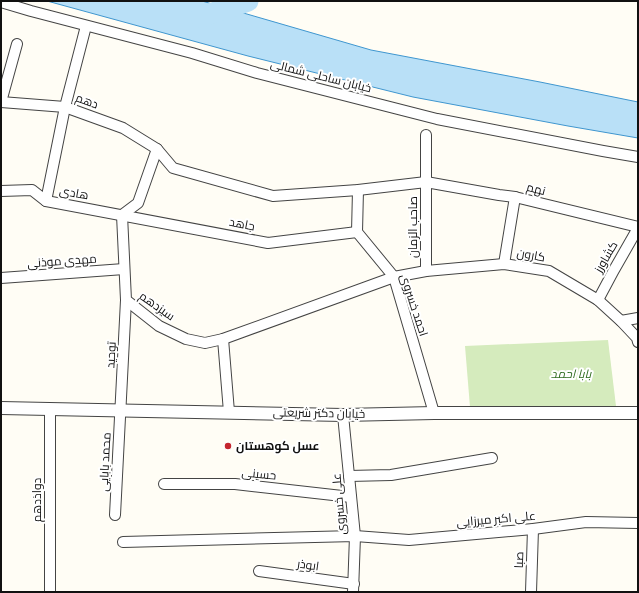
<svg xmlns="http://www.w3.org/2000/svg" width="639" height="593" viewBox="0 0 639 593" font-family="Georgia,Cairo,serif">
<rect width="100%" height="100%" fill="#fffdf5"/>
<path fill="#d5ebbd" d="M608,340L616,406L470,407L465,346Z"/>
<path fill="#b9e0f7" stroke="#3f96cf" d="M47,1H202L371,50L540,82L638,102V138L568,126L413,97L248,56Z"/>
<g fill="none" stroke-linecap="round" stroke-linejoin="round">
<path stroke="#b9e0f7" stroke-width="21" d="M201,17L248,1"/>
<g stroke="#444" stroke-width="12">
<g id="minor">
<path d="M1,2L31,11L192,53L257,73L437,119L603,151L638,157"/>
<path d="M1,102L65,107L123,128L157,149L173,168L273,196L358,190L426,182L499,195L515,197L638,227"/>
<path d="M1,102L17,44"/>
<path d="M157,149L138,203L122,215L126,300L159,326L186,339L205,343L223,339L394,277L426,271L504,264L549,271L598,300L621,321L637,338L638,342"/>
<path d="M358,190L357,232L394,277L434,413"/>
<path d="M1,191L32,190L46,201L268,243L357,232"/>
<path d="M46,201L65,107L86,26"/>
<path d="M504,264L515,197"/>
<path d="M426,271V135"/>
<path d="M1,278L124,269"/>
<path d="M598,300L614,270L638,228"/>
<path d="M621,321L638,318"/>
<path d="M223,339L229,412"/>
<path d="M343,415L355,536L353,592"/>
<path d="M349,476L391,475L492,458"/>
<path d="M164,484H235L351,497"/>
<path d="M115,515L126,300"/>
<path d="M123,542L355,536L409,540L533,529L586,522L638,523"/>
<path d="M259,571L354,584"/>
<path d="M50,592V409"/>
<path d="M531,592L533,529"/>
</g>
</g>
<g stroke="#444" stroke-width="14">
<path id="tertiary" d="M1,408L343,415L434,413H638"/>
</g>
<use href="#minor" stroke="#fff" stroke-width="10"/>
<use href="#tertiary" stroke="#fff" stroke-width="12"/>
</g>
<circle fill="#c4262e" stroke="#fff" stroke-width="1.5" cx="228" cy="446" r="4"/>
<g text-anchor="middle" stroke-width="4" stroke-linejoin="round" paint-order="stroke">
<g font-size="12" fill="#111" stroke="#fff">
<text transform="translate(321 76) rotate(14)" y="4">خیابان ساحلی شمالی</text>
<text transform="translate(87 101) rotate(20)" y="4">دهم</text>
<text transform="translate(536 189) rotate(14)" y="4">نهم</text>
<text transform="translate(74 193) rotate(10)" y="4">هادی</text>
<text transform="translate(242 224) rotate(11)" y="4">جاهد</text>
<text transform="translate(413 227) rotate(-90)" y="4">صاحب الزمان</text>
<text transform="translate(531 255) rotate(10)" y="4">کارون</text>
<text transform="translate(606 257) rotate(-60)" y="4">کشاورز</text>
<text transform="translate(62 261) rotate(-4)" y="4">مهدی موذنی</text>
<text transform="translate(414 305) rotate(72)" y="4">احمد خسروی</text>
<text transform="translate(157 306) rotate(35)" y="4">سیزدهم</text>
<text transform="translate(111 355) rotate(-87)" y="4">توحید</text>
<text transform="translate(319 413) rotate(1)" y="4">خیابان دکتر شریعتی</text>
<text transform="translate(105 462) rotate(-87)" y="4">محمد بابایی</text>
<text transform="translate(259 474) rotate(6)" y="4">حسینی</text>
<text transform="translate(37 500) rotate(-90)" y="4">دواذدهم</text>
<text transform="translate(339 504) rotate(-95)" y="4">علی خسروی</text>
<text transform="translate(496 519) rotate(-5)" y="4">علی اکبر میرزایی</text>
<text transform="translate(519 560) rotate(-88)" y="4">صبا</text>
<text transform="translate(308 565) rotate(8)" y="4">ابوذر</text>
</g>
<g font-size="12" font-style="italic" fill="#2f6b1f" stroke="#fff">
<text x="571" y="378">بابا احمد</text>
</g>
<g font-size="12" font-weight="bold" fill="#111" stroke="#fff" text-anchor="start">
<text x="236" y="450">عسل کوهستان</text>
</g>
</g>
<rect width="639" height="593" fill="none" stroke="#111111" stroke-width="4"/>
</svg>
